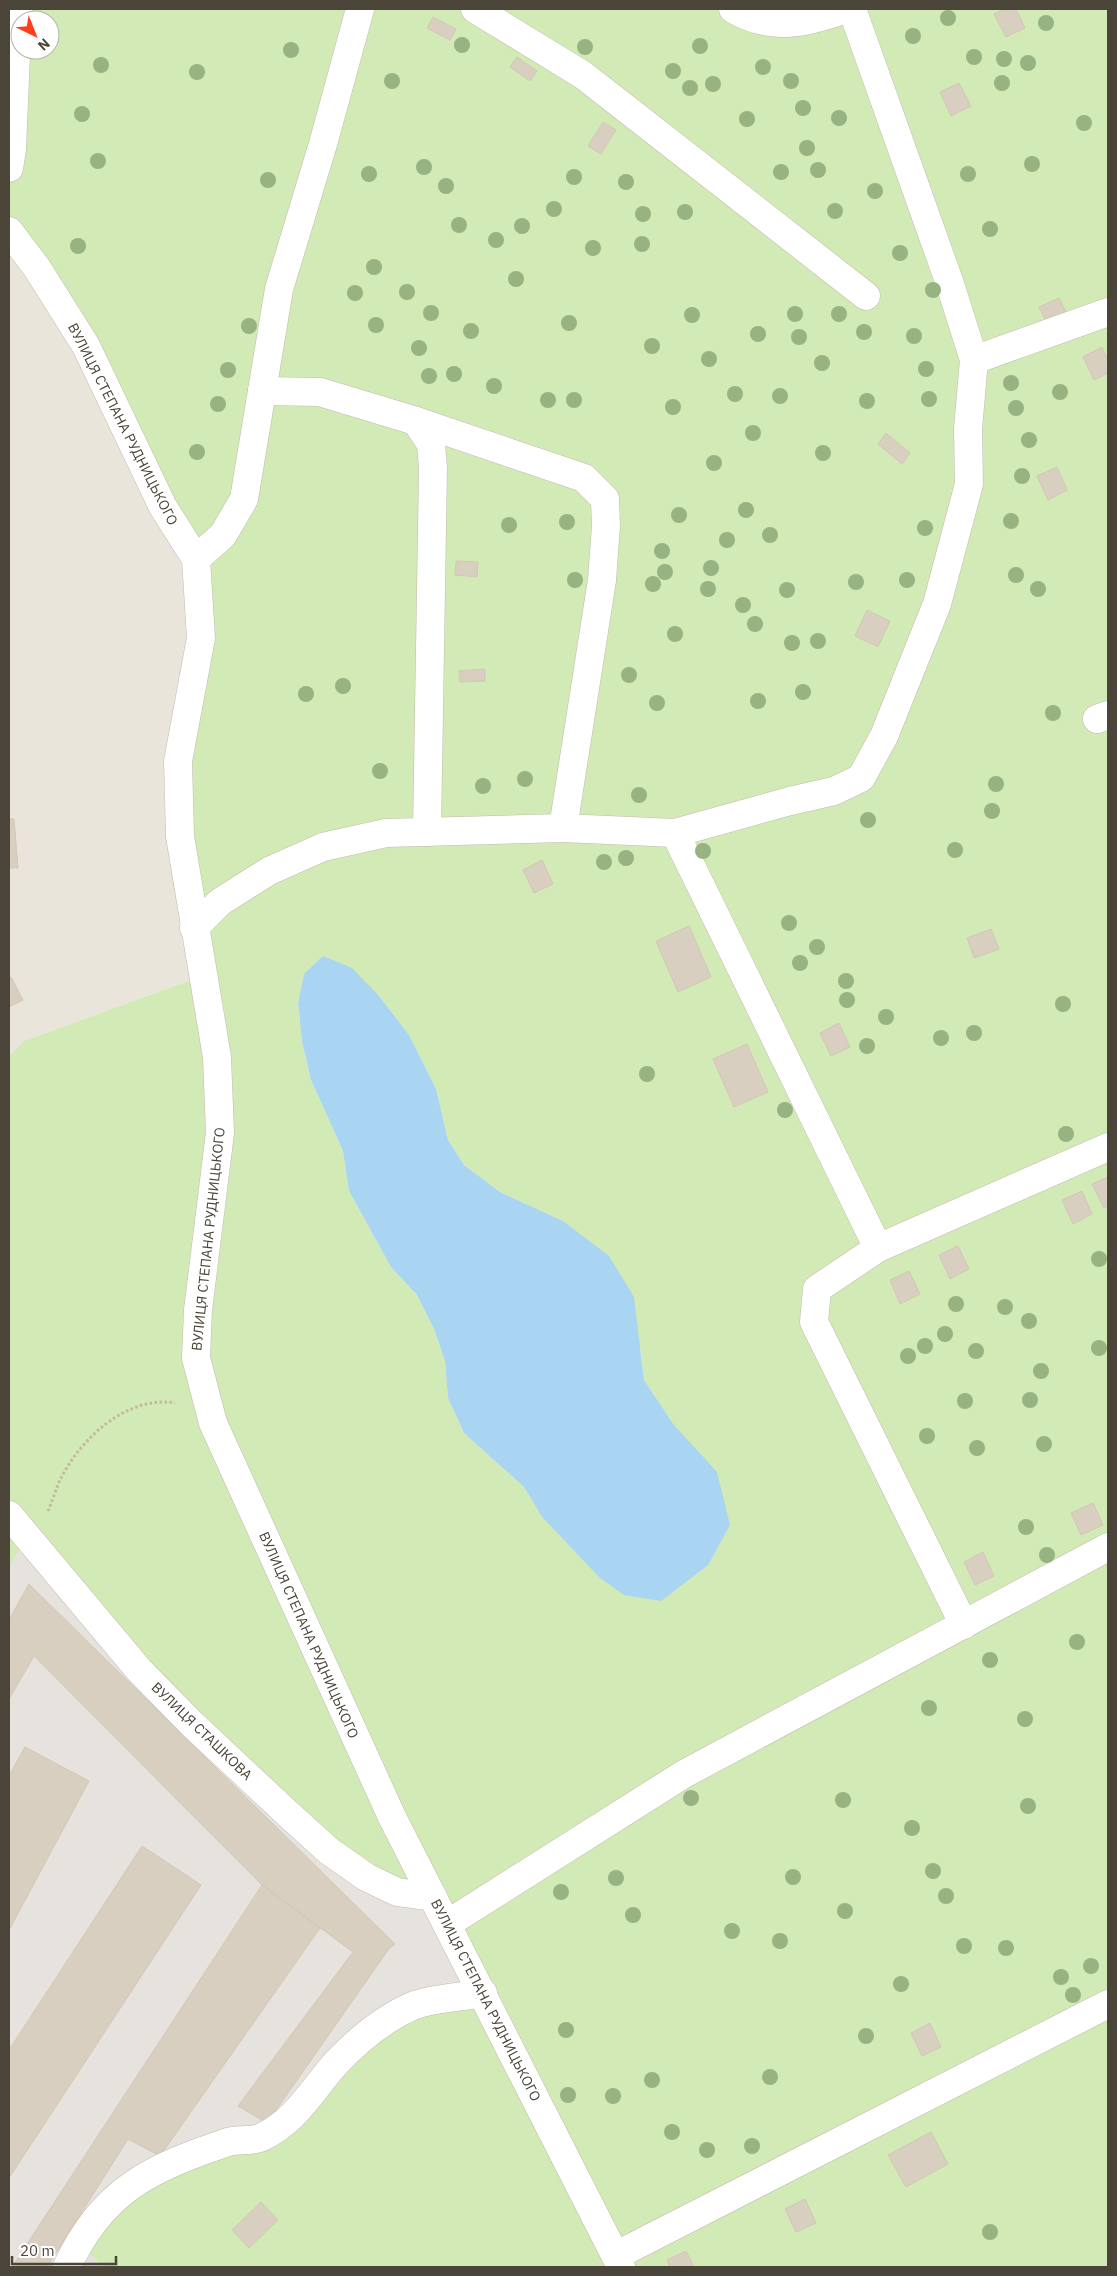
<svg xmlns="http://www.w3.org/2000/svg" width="1117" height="2276" viewBox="0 0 1117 2276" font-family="'IBM Plex Sans',sans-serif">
<rect width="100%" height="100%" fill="#f6f3ec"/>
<path fill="#eae5da" d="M9,231L196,559L202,976L24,1041L9,1056Z"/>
<path fill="#e6e2dd" d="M28,1537L433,1897L483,1993L78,2244L103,2267H9V1566Z"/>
<path fill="#d2eab5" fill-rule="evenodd" d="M18,9H1108V2267H103L78,2243L114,2198L261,2138L372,2030L482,1993L433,1897L329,1851L28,1538L9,1566V1056L24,1041L202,976L180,836L196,559L9,231V168ZM20,20H50V50H20ZM304,974L379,996L409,1035L436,1089L448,1140L464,1165L500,1192L563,1221L640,1345L644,1380L674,1425L569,1545L542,1517L524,1487L464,1433L448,1398L445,1361L434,1329L417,1295L391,1267L349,1191L343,1151L311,1080L302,1041L298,1003Z"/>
<path fill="#a9d4f2" d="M323,956L352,968L379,996L409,1035L436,1089L448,1140L464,1165L500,1192L563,1221L609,1256L634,1297L644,1380L674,1425L717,1472L730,1525L708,1565L661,1601L624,1595L600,1578L542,1517L524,1487L464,1433L448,1398L445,1361L434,1329L417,1295L391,1267L349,1191L343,1151L311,1080L302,1041L298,1003L304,974Z"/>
<g fill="#d8cfc1" stroke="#d3c7b4">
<path d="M1006,9H1016L1025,28L1006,37L994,14Z"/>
<path d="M433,17L456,29L450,40L427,28Z"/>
<path d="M517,57L537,71L530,81L510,67Z"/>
<path d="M959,83L971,106L951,116L940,92Z"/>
<path d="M603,122L616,130L601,154L588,146Z"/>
<path d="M1059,298L1070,321L1051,331L1039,307Z"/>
<path d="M1102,347L1108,360V373L1094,380L1083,357Z"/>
<path d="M886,433L910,453L902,464L878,444Z"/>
<path d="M1057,467L1067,490L1048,500L1037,476Z"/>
<path d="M456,561L478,562L477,577L455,575Z"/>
<path d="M867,610L890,621L878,647L855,636Z"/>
<path d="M485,669V681L460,682L459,671Z"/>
<path d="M9,819H14L18,868H9Z"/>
<path d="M542,860L553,884L534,893L523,870Z"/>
<path d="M689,926L711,977L678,992L656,941Z"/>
<path d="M991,929L999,949L974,958L967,938Z"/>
<path d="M11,977L23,1000L9,1007V978Z"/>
<path d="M839,1023L850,1047L831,1056L820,1033Z"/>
<path d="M747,1044L768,1092L734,1107L713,1059Z"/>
<path d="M1108,1177V1206L1104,1208L1092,1184Z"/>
<path d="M1082,1191L1092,1214L1073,1224L1062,1200Z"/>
<path d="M958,1246L969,1269L950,1279L939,1255Z"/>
<path d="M909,1271L920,1294L900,1304L890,1280Z"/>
<path d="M1093,1503L1103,1525L1081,1535L1071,1513Z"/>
<path d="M983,1552L994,1576L975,1585L964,1562Z"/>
<path d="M29,1584L395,1944L388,1950L267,2123L238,2106L353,1952L262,1885L34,1656L9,1699V1620Z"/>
<path d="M25,1747L89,1781L9,1930V1776Z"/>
<path d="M142,1846L201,1885L9,2178V2050Z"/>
<path d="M262,1885L320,1928L160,2156L128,2139L47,2267H12Z"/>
<path d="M930,2023L941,2047L922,2056L911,2033Z"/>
<path d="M931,2132L948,2164L906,2187L888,2155Z"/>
<path d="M805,2199L816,2223L796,2232L785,2209Z"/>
<path d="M261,2202L278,2220L249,2248L232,2230Z"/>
<path d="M686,2251L694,2267H670L667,2260Z"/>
</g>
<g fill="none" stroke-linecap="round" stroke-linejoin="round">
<g stroke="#c2bbae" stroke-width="29">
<g id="minor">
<path d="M475,9L583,75L866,296"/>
<path d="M733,9C773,32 806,23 846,9"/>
<path d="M9,168L12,149L18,9"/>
<path d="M9,231L37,268L86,346L163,507L196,559L201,638L178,761L180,836L217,1057L220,1133L198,1310L196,1358L213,1423L392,1817L621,2267"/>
<path d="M974,360L1108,312"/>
<path d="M262,391L320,392L416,421L431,444L433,468L427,832"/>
<path d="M416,421L584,478L605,499L606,526L602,580L563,828"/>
<path d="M196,559L223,535L244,499L279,289L323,144L360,9"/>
<path d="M1097,719L1108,715"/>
<path d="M675,833L878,1248"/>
<path d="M194,928L220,902L269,871L323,847L386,833L563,828L675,833L790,801L834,791L861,778L884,736L937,604L969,484L968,429L974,360L950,284L852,9"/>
<path d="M9,1515L139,1670L192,1724L287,1813L329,1851L366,1877L397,1892L433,1897"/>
<path d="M964,1625L814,1322L817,1289L878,1248L1108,1147"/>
<path d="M447,1924L684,1774L1108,1547"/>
<path d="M617,2255L1108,2004"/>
<path d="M67,2267C102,2190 151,2168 228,2142C238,2139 252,2142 262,2137C295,2122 313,2089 336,2063C358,2040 386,2017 415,2005C434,1998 463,1997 483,1993"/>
</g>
</g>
<path stroke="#c4b79f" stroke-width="3" stroke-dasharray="2.5 2.5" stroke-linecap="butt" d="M48,1511C52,1502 55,1492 59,1482C79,1440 126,1395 175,1403"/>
<use href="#minor" stroke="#fff" stroke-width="28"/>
</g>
<g fill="#97b381">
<circle cx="948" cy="18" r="8"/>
<circle cx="1046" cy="23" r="8"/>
<circle cx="913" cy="36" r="8"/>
<circle cx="462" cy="45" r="8"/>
<circle cx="700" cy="46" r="8"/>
<circle cx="585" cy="47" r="8"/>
<circle cx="291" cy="50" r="8"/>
<circle cx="974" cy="57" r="8"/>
<circle cx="1004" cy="59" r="8"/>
<circle cx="1028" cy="63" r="8"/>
<circle cx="101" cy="65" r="8"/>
<circle cx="763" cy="67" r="8"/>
<circle cx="673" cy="71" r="8"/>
<circle cx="197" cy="72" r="8"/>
<circle cx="392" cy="81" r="8"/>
<circle cx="791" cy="81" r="8"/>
<circle cx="1002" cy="83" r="8"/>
<circle cx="713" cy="84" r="8"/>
<circle cx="690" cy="88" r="8"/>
<circle cx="803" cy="108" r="8"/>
<circle cx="82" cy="114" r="8"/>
<circle cx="839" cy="118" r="8"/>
<circle cx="747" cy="119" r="8"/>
<circle cx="1084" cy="123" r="8"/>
<circle cx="807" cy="148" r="8"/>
<circle cx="98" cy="161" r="8"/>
<circle cx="1032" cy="164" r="8"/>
<circle cx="424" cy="167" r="8"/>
<circle cx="818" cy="170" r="8"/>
<circle cx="781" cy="172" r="8"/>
<circle cx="369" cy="174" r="8"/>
<circle cx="968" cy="174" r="8"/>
<circle cx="574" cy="177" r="8"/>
<circle cx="268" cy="180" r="8"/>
<circle cx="626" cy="182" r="8"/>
<circle cx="446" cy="186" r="8"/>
<circle cx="875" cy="191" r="8"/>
<circle cx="554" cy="209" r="8"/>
<circle cx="835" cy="211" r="8"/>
<circle cx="685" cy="212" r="8"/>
<circle cx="643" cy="214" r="8"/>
<circle cx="459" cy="225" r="8"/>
<circle cx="522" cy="226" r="8"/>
<circle cx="990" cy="229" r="8"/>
<circle cx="496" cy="240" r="8"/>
<circle cx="642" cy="244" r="8"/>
<circle cx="78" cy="246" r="8"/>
<circle cx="593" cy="248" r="8"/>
<circle cx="900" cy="253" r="8"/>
<circle cx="374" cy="267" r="8"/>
<circle cx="516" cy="279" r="8"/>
<circle cx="933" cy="290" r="8"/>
<circle cx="407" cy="292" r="8"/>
<circle cx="355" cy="293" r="8"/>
<circle cx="431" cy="313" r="8"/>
<circle cx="795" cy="314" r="8"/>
<circle cx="839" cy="314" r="8"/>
<circle cx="692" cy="315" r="8"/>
<circle cx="569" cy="323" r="8"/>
<circle cx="376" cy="325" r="8"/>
<circle cx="249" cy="326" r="8"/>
<circle cx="471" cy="331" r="8"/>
<circle cx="864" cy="332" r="8"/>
<circle cx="758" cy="334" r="8"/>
<circle cx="914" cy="336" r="8"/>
<circle cx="799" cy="337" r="8"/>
<circle cx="652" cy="346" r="8"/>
<circle cx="419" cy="348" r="8"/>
<circle cx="709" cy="359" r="8"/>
<circle cx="822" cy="363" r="8"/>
<circle cx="926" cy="369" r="8"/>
<circle cx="228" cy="370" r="8"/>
<circle cx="454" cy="374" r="8"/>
<circle cx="429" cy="376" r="8"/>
<circle cx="1011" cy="383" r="8"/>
<circle cx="494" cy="386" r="8"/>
<circle cx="1060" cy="392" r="8"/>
<circle cx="735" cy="394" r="8"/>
<circle cx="780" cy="396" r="8"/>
<circle cx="929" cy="399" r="8"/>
<circle cx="548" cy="400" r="8"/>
<circle cx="574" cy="400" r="8"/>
<circle cx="867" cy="401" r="8"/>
<circle cx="218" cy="404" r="8"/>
<circle cx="673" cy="407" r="8"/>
<circle cx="1016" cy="408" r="8"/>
<circle cx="753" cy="433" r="8"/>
<circle cx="1029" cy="440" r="8"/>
<circle cx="197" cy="452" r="8"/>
<circle cx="823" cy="453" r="8"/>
<circle cx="714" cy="463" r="8"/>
<circle cx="1022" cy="476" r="8"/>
<circle cx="746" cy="510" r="8"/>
<circle cx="679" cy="515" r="8"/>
<circle cx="1011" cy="521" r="8"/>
<circle cx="567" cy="522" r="8"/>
<circle cx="509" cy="525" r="8"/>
<circle cx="925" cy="528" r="8"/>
<circle cx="770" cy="535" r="8"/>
<circle cx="727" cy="540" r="8"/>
<circle cx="662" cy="551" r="8"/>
<circle cx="711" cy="568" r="8"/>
<circle cx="665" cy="572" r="8"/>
<circle cx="1016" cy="575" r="8"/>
<circle cx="575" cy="580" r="8"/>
<circle cx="907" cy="580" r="8"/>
<circle cx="856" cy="582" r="8"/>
<circle cx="653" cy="584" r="8"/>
<circle cx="708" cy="589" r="8"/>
<circle cx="1038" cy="589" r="8"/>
<circle cx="787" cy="590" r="8"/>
<circle cx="743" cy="605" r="8"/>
<circle cx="755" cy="624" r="8"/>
<circle cx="675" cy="634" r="8"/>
<circle cx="818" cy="641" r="8"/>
<circle cx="792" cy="643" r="8"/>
<circle cx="629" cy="675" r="8"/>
<circle cx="343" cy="686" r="8"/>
<circle cx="803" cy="692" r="8"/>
<circle cx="306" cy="694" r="8"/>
<circle cx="758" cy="701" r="8"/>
<circle cx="657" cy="703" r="8"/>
<circle cx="1053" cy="713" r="8"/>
<circle cx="380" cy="771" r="8"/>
<circle cx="525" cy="779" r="8"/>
<circle cx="996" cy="784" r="8"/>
<circle cx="483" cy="786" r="8"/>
<circle cx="639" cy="795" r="8"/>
<circle cx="992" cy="811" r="8"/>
<circle cx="868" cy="820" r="8"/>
<circle cx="955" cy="850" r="8"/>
<circle cx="703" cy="851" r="8"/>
<circle cx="626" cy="858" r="8"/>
<circle cx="604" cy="862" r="8"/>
<circle cx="789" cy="923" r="8"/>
<circle cx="817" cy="947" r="8"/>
<circle cx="800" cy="963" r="8"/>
<circle cx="846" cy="981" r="8"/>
<circle cx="847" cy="1000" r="8"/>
<circle cx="1063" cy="1004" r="8"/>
<circle cx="886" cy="1017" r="8"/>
<circle cx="974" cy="1033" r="8"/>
<circle cx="941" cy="1038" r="8"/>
<circle cx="867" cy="1046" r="8"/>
<circle cx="647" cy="1074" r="8"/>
<circle cx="785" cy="1110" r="8"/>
<circle cx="1066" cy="1134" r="8"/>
<circle cx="1099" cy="1259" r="8"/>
<circle cx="956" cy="1304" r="8"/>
<circle cx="1005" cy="1307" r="8"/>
<circle cx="1029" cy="1321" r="8"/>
<circle cx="945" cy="1334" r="8"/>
<circle cx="925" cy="1346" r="8"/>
<circle cx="1099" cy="1348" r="8"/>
<circle cx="976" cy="1351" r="8"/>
<circle cx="908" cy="1356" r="8"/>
<circle cx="1041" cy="1371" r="8"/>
<circle cx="1030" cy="1400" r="8"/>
<circle cx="965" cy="1401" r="8"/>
<circle cx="927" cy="1436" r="8"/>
<circle cx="1044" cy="1444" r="8"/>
<circle cx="977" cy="1448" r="8"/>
<circle cx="1026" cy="1527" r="8"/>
<circle cx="1047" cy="1555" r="8"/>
<circle cx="1077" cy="1642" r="8"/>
<circle cx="990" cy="1660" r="8"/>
<circle cx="929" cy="1708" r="8"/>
<circle cx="1025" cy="1719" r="8"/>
<circle cx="691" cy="1798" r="8"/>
<circle cx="843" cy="1800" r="8"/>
<circle cx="1028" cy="1806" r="8"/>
<circle cx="912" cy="1828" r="8"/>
<circle cx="933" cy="1871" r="8"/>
<circle cx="793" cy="1877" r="8"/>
<circle cx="616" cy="1878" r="8"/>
<circle cx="561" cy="1892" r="8"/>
<circle cx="946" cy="1896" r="8"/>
<circle cx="845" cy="1911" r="8"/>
<circle cx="633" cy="1915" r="8"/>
<circle cx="732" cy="1931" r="8"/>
<circle cx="780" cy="1941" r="8"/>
<circle cx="964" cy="1946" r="8"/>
<circle cx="1006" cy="1948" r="8"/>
<circle cx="1091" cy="1966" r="8"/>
<circle cx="1061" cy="1977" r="8"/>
<circle cx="901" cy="1984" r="8"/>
<circle cx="1073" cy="1995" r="8"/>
<circle cx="566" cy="2030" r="8"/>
<circle cx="866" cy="2036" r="8"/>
<circle cx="770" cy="2077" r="8"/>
<circle cx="652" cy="2080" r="8"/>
<circle cx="568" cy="2095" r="8"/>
<circle cx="613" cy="2096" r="8"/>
<circle cx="672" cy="2132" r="8"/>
<circle cx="752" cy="2146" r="8"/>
<circle cx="707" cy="2150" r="8"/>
<circle cx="990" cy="2232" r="8"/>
</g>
<g text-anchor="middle" stroke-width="4" stroke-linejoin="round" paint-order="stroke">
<g font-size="14" fill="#4b4439" stroke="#fff">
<text transform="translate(123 424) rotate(63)" y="5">ВУЛИЦЯ СТЕПАНА РУДНИЦЬКОГО</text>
<text transform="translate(208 1239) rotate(-84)" y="5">ВУЛИЦЯ СТЕПАНА РУДНИЦЬКОГО</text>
<text transform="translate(309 1635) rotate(66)" y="5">ВУЛИЦЯ СТЕПАНА РУДНИЦЬКОГО</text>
<text transform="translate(202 1731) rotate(44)" y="5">ВУЛИЦЯ СТАШКОВА</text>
<text transform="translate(486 2000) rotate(63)" y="5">ВУЛИЦЯ СТЕПАНА РУДНИЦЬКОГО</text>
</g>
</g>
<rect width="1117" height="2276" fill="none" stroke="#4b4439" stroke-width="20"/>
<g transform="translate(35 35) rotate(137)"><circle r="24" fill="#ffffff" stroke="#b7b4b0"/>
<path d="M0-4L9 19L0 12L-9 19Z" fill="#fc3f1d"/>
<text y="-8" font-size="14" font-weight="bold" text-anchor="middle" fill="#4b4439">N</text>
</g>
<path d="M12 2256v8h104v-8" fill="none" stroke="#4b4439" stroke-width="2.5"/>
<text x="20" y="2256" font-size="15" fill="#4b4439" stroke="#ffffff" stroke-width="4" paint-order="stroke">20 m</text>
</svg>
